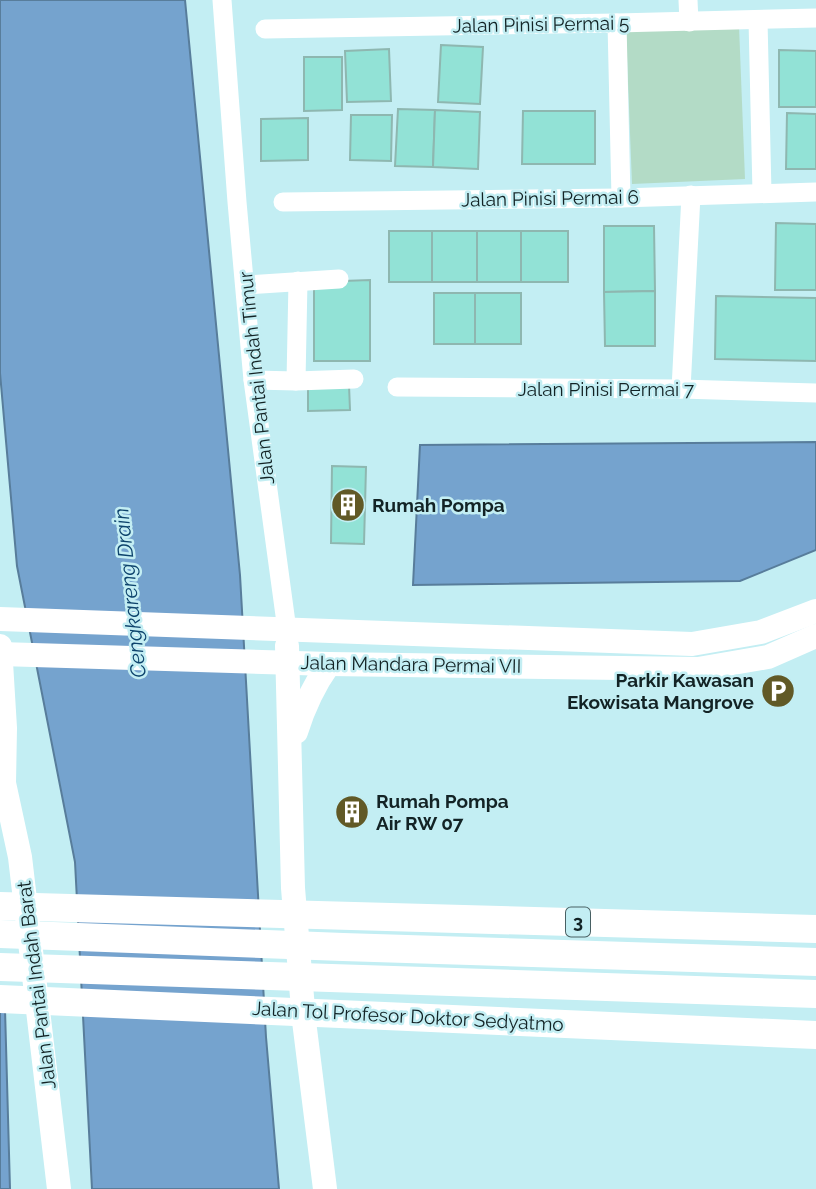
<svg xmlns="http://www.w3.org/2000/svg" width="816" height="1189" viewBox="0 0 816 1189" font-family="Raleway,sans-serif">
<rect width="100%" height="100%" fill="#c3eef3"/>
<path fill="#b3dbc6" d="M739,26L745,179L632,184L626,31Z"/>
<g fill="#75a3ce" stroke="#587d9b" stroke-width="2">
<path d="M0,0H185L240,575L266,1037L279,1189H92L75,862L17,566L0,373Z"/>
<path d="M816,442V550L740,581L413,585L420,445Z"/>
<path d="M0,1009H5L10,1189H0Z"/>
</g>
<g fill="#92e2d6" stroke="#8eb7b0" stroke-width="2">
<path d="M441,45L483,47L480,104L438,102Z"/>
<path d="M389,49L391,101L347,102L345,51Z"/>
<path d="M779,50L816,51V107H779Z"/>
<path d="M304,57H342V110L304,111Z"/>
<path d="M398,109L435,110L433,167L395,166Z"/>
<path d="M435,110L480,112L478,169L433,167Z"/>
<path d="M523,111H595V164H522Z"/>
<path d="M787,113L816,114V169H786Z"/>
<path d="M351,115H392L391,161L350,160Z"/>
<path d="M308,118V160L261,161V119Z"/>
<path d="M776,223L816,224V290H775Z"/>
<path d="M604,226H654L655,291L604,292Z"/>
<rect x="389" y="231" width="43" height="51"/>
<rect x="432" y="231" width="45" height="51"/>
<rect x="477" y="231" width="44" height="51"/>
<rect x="521" y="231" width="47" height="51"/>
<path d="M370,280V361H314V282Z"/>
<path d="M655,291V346H605L604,292Z"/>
<rect x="434" y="293" width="41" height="51"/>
<rect x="475" y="293" width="46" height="51"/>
<path d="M716,296L816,298V361L715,359Z"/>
<path d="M349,385L350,410L308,411V386Z"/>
<path d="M332,466L366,467L364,544L331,543Z"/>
<path d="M345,798L367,805L359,826L337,818Z"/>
</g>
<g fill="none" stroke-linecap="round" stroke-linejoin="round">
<g stroke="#fff" stroke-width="19">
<path d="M222,0L237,202L253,380L287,630"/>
<path d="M688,0L689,22"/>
<path d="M758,20L762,193"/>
<path d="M617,23L621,198"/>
<path d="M265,29L617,23L816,18"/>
<path d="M283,202L621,198L816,192"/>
<path d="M245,285L339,279"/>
<path d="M253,380L296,381L354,379"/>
<path d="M296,381L298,281"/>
<path d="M397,387L681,389L816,393"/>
<path d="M681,389L691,195"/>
</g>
<g stroke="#fff" stroke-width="24">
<path d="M0,619L692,644L761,632L816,611"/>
<path d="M0,646L5,728L4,783"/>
<path d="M287,646L293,888L304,1021L325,1189"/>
<path d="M0,654L329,664L698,669L768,657L816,636"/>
<path d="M296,732C304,706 314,685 329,664"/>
<path d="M0,775L4,783L20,857L59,1189"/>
</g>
<g stroke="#fff" stroke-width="28">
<path d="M0,906L816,929"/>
<path d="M0,934L343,947L816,962"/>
<path d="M0,967L816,994"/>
<path d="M0,999L816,1035"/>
</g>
</g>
<defs>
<g id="building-disc" transform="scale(1.75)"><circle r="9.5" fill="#615926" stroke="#c3eef3"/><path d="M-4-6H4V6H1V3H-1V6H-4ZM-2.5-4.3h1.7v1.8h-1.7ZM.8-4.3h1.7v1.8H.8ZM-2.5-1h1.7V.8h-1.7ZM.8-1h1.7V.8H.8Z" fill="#fff"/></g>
<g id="parking-disc" transform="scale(1.75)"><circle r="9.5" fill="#615926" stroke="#c3eef3"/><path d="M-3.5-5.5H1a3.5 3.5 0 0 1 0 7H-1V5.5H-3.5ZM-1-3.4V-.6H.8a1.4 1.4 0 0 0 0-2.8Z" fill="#fff"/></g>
</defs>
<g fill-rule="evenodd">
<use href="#building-disc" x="348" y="505"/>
<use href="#parking-disc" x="778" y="691"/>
<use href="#building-disc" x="352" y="812"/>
</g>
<g text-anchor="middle" stroke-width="5" stroke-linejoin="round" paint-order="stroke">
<rect fill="#c3eef3" stroke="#486063" stroke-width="2" x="566" y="907.5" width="24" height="29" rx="5"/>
<g font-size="18" font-weight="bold" fill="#132325">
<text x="578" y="928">3</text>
</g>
<g font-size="19" fill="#132325" stroke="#c3eef3">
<text transform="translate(541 24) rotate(-1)" y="7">Jalan Pinisi Permai 5</text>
<text transform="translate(550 198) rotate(-1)" y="7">Jalan Pinisi Permai 6</text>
<text transform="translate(256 378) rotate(-96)" y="7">Jalan Pantai Indah Timur</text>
<text x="606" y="396">Jalan Pinisi Permai 7</text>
<text transform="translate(411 664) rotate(1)" y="7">Jalan Mandara Permai VII</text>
<text transform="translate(36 985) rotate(-97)" y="7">Jalan Pantai Indah Barat</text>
<text transform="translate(408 1016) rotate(3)" y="7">Jalan Tol Profesor Doktor Sedyatmo</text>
</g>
<g font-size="19" font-weight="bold" fill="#132325" stroke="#c3eef3" text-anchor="start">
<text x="372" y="512">Rumah Pompa</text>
<text x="754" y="687" text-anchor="end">Parkir Kawasan<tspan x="754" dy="22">Ekowisata Mangrove</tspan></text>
<text x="376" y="808">Rumah Pompa<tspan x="376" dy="22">Air RW 07</tspan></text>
</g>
<g font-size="21" font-style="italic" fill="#0d436c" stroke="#c3eef3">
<text transform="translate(130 593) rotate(-96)" y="7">Cengkareng Drain</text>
</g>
</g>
</svg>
